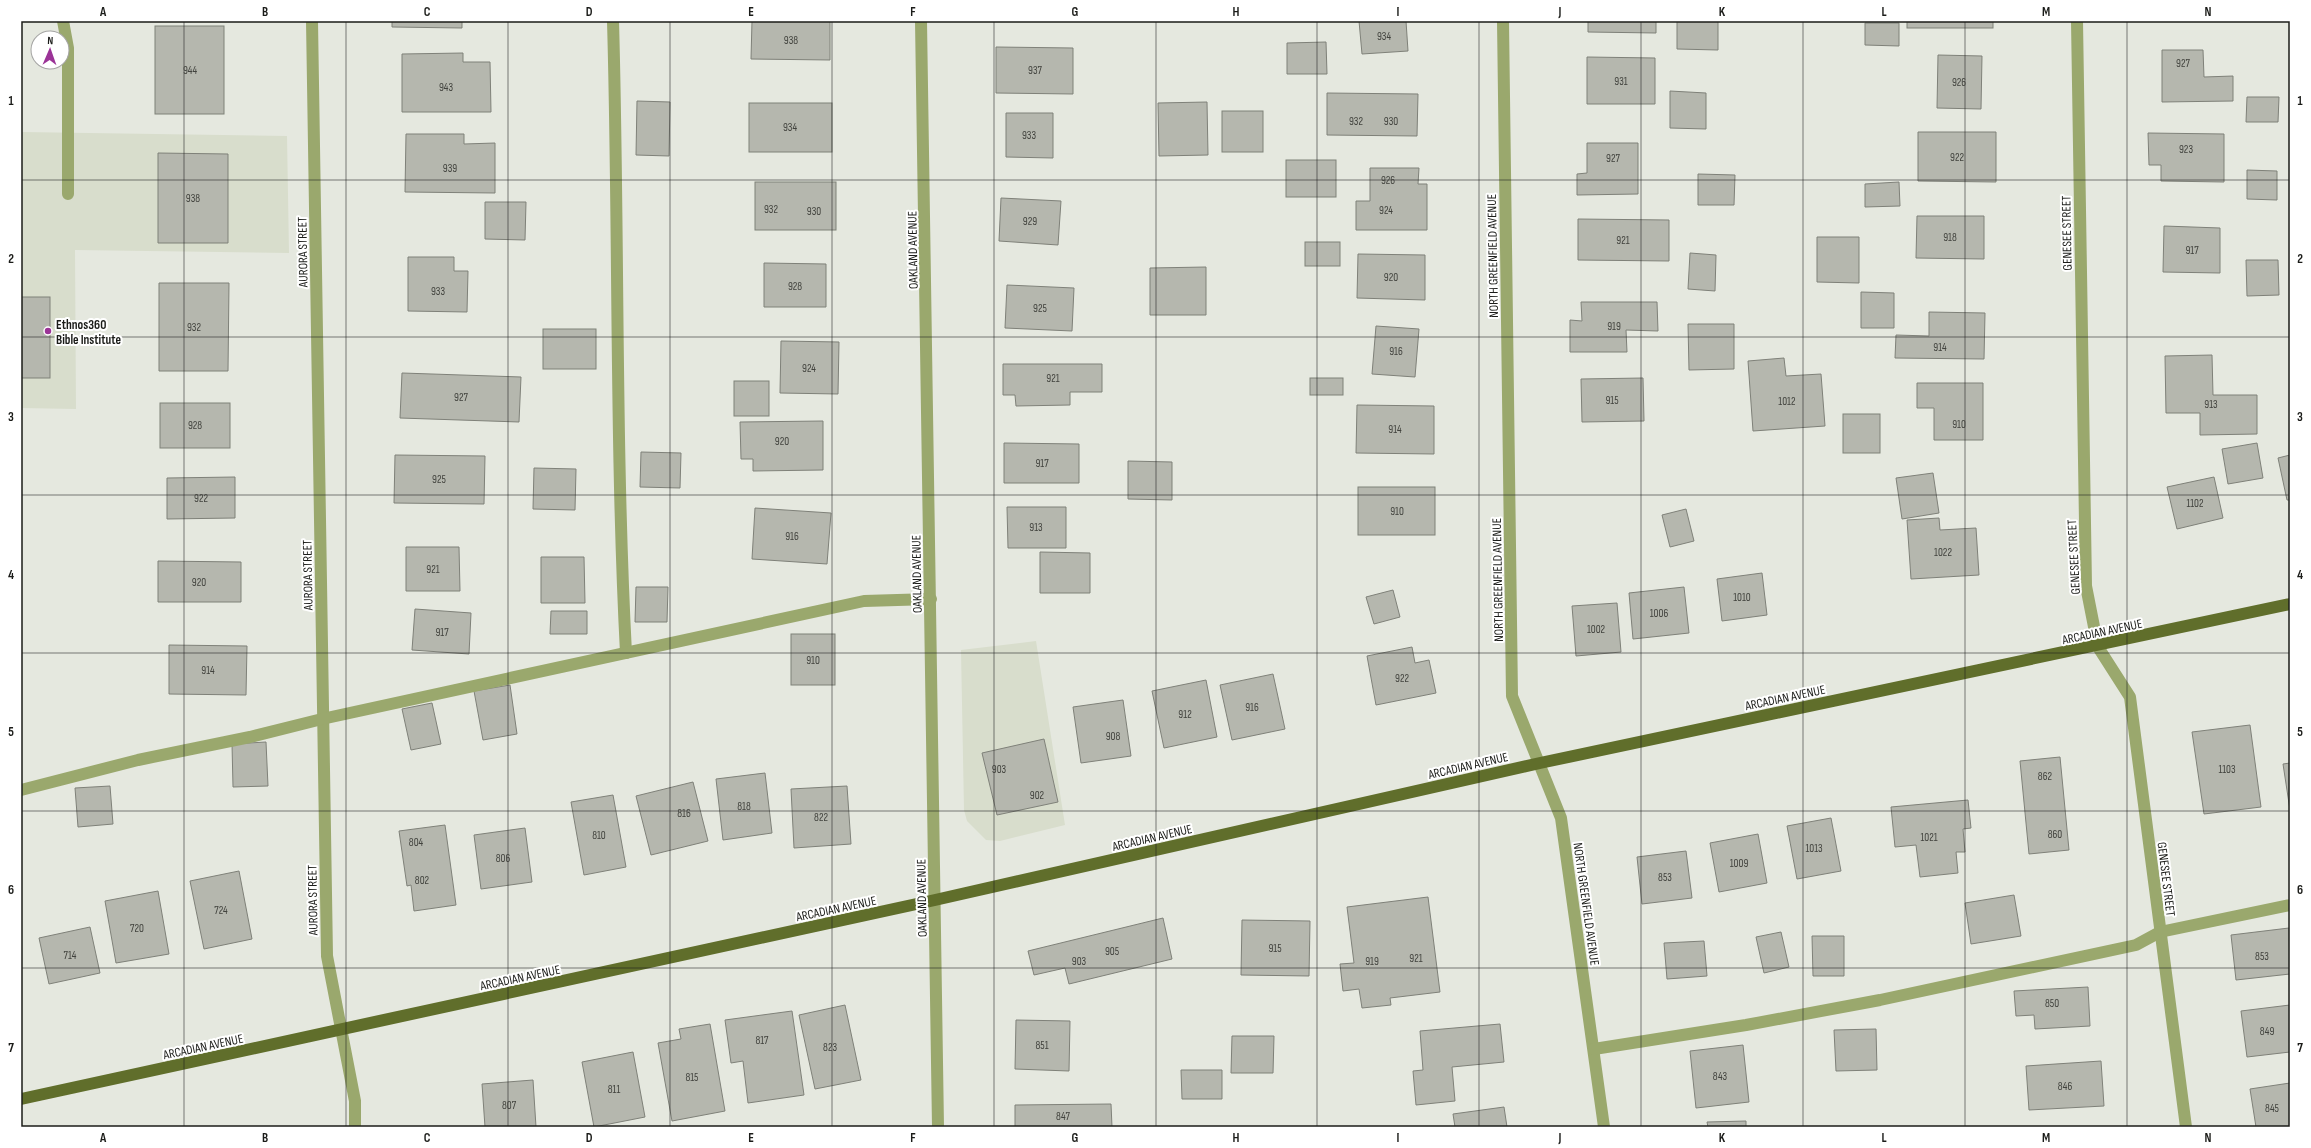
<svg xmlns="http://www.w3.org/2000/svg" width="2311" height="1148" viewBox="0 0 2311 1148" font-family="'Sofia Sans Condensed',sans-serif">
<rect width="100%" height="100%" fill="#e5e8df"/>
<g fill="#d8ddcc">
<path d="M21,97L22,132L287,136L289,253L75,250L76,409L21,408Z"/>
<path d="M1036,641L1065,825L1000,841L986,840L967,821L964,810L961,650Z"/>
</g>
<g fill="#b5b7ae" stroke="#7f8179">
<path d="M392,21H462V28L392,27Z"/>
<path d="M752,21H830V60L751,59Z"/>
<path d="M1359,21H1406L1408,51L1362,54Z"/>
<path d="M1588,21H1656V33L1588,32Z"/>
<path d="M1677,21H1718V50L1677,49Z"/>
<rect x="1907" y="21" width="86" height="7"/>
<path d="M1865,23H1899V46L1865,45Z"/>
<rect x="155" y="26" width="69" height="88"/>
<path d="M1326,42L1327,74H1287V43Z"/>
<path d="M996,47L1073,48V94L996,93Z"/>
<path d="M2162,50H2203L2204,77L2233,76V101L2162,102Z"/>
<path d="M463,53V62H490L491,112H402V54Z"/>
<path d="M1938,55L1982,56L1981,109L1937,108Z"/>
<path d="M1587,57L1655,58V104H1587Z"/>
<path d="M1670,91L1706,93V129L1670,128Z"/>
<path d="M1327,93L1418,94L1417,136L1327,135Z"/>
<path d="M2247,97H2279L2278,122H2246Z"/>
<path d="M637,101L670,102L669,156L636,155Z"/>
<path d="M1207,102L1208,155L1159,156L1158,103Z"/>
<rect x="749" y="103" width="83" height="49"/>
<rect x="1222" y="111" width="41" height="41"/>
<path d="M1006,113H1053V158L1006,157Z"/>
<path d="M1918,132H1996V182L1918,181Z"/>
<path d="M2148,133L2224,134V182L2161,181V165H2149Z"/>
<path d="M406,134H464V144L495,143V193L405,192Z"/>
<path d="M1587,143H1638V194L1577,195V174L1587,173Z"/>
<path d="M158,153L228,154V243H158Z"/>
<rect x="1286" y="160" width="50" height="37"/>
<path d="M1370,168H1419L1418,184H1427V230H1356V201H1370Z"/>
<path d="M2247,170L2277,171V200L2247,199Z"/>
<path d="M1698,174L1735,175L1734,205H1698Z"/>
<rect x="755" y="182" width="81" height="48"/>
<path d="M1899,182L1900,206L1865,207V184Z"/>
<path d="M1001,198L1061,201L1058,245L999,241Z"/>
<path d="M485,202H526L525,240L485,239Z"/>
<path d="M1917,216H1984V259L1916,258Z"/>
<path d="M1578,219L1669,220V261L1578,260Z"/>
<path d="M2164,226L2220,228V273L2163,272Z"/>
<path d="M1817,237H1859V283L1817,282Z"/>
<rect x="1305" y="242" width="35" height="24"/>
<path d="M1690,253L1716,255L1715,291L1688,289Z"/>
<path d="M1358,254L1425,255V300L1357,298Z"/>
<path d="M408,257H454V271H468L467,312L408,311Z"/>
<path d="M2246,260H2278L2279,295L2247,296Z"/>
<path d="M764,263L826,264V307H764Z"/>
<path d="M1206,267V315H1150V268Z"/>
<path d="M159,283H229L228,371H159Z"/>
<path d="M1007,285L1074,288L1072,331L1005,328Z"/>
<path d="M1861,292L1894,293V328H1861Z"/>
<rect x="21" y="297" width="29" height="81"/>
<path d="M1581,302H1657L1658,331L1626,330L1627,352H1570V320L1582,321Z"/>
<path d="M1929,312L1985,313L1984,359L1895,358L1896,335L1929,336Z"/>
<path d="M1688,324H1734V369L1689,370Z"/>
<path d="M1376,326L1419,329L1415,377L1372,374Z"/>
<rect x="543" y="329" width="53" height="40"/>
<path d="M781,341L839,342L838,394L780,393Z"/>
<path d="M2212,355L2213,395H2257V434L2200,435V413H2166L2165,356Z"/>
<path d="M1784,358L1786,376L1821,374L1825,426L1753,431L1748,361Z"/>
<path d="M1003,364H1102V392H1070V405L1016,406L1015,395H1003Z"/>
<path d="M402,373L521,377L519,422L400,418Z"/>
<rect x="1310" y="378" width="33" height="17"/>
<path d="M1643,378L1644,421L1582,422L1581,379Z"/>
<rect x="734" y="381" width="35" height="35"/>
<path d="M1917,383H1983V440H1934V408H1917Z"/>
<rect x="160" y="403" width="70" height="45"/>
<path d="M1357,405L1434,406V454L1356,453Z"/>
<rect x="1843" y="414" width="37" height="39"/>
<path d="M823,421V470L753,471V459H741L740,422Z"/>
<path d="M1004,443L1079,444V483H1004Z"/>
<path d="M2257,443L2263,478L2228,484L2222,449Z"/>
<path d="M641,452L681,453L680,488L640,487Z"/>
<path d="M395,455L485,456L484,504L394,503Z"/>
<path d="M2290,455V500H2287L2278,458Z"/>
<path d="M1128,461L1172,462V500L1128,499Z"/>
<path d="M534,468L576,469L575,510L533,509Z"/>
<path d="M1933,473L1939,513L1902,519L1896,478Z"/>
<path d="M235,477V518L167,519V478Z"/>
<path d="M2214,477L2223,518L2177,529L2167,487Z"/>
<rect x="1358" y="487" width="77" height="48"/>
<path d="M1007,507H1066V548H1008Z"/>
<path d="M755,508L831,513L827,564L752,559Z"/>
<path d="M1686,509L1694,541L1670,547L1662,515Z"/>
<path d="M1939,518L1940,530L1976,528L1979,575L1911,579L1907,520Z"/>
<path d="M406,547H459L460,591H406Z"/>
<path d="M1040,552L1090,553V593H1040Z"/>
<path d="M541,557H584L585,603H541Z"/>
<path d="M158,561L241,562V602H158Z"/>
<path d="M1762,573L1767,615L1722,621L1717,579Z"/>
<path d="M636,587H668L667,622H635Z"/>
<path d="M1684,587L1689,633L1633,639L1629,593Z"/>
<path d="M1393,590L1400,617L1374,624L1366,597Z"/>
<path d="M1617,603L1621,652L1576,656L1572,606Z"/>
<path d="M415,609L471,613L469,654L412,650Z"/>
<path d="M551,611H587V634H550Z"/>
<rect x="791" y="634" width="44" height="51"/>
<path d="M169,645L247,646L246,695L169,694Z"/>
<path d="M1412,647L1415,663L1429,660L1436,693L1376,705L1367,656Z"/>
<path d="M1273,674L1285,729L1232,740L1220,685Z"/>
<path d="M1206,680L1217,737L1164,748L1152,691Z"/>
<path d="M510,685L517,734L483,740L474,691Z"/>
<path d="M1123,700L1131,756L1081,763L1073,707Z"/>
<path d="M432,703L441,744L411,750L402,709Z"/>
<path d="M2250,725L2261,807L2204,814L2192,732Z"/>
<path d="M1044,739L1058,802L997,815L982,753Z"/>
<path d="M266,742L268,786L233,787L232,744Z"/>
<path d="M2060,757L2069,850L2029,854L2020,761Z"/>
<path d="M2290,763V810L2283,764Z"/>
<path d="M765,773L772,833L723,840L716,779Z"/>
<path d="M693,782L708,841L651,855L636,796Z"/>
<path d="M110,786L113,824L78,827L75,788Z"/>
<path d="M847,786L851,844L794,848L791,789Z"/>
<path d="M613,795L626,867L584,875L571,802Z"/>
<path d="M1968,800L1971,828L1963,829L1965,852H1956L1958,873L1920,877L1916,845L1895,847L1891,807Z"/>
<path d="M1831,818L1841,871L1797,879L1787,826Z"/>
<path d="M445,825L456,905L414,911L411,885L407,886L399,831Z"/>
<path d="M525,828L532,882L481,889L474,835Z"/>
<path d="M1758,834L1767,883L1719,892L1710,843Z"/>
<path d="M1686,851L1692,898L1642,904L1637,857Z"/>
<path d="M239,871L252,939L204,949L190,881Z"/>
<path d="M158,891L169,954L116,963L105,901Z"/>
<path d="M2014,895L2021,936L1971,944L1965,903Z"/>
<path d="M1428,897L1440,992L1390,998L1391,1005L1362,1008L1359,989L1343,991L1340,964L1354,963L1347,907Z"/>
<path d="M1163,918L1172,959L1069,984L1065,968L1034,975L1028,951Z"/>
<path d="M1242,920L1310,921L1309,976L1241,975Z"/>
<path d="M90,927L100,973L49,984L39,938Z"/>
<path d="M2289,928L2290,974L2236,980L2231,935Z"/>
<path d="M1781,932L1789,967L1764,973L1756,937Z"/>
<path d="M1812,936H1844V976H1813Z"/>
<path d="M1704,941L1707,976L1667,979L1664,943Z"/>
<path d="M2088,987L2090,1026L2035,1029L2034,1015L2016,1016L2014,991Z"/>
<path d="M845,1005L861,1080L815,1089L799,1015Z"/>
<path d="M2290,1005V1052L2247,1057L2241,1011Z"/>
<path d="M792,1011L804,1095L748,1103L743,1061L731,1063L725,1020Z"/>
<path d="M1016,1020L1070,1021L1069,1071L1015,1069Z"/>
<path d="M710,1024L725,1111L672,1121L658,1043L681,1039L679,1029Z"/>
<path d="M1500,1024L1504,1062L1452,1067L1455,1101L1416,1105L1413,1071L1423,1070L1420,1031Z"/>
<path d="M1876,1029L1877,1070L1836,1071L1834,1030Z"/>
<path d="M1232,1036H1274L1273,1073H1231Z"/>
<path d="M1743,1045L1749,1102L1696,1108L1690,1051Z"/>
<path d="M633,1052L645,1117L594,1127L582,1062Z"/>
<path d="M2101,1061L2104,1106L2029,1110L2026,1066Z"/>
<path d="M1181,1070H1222V1099H1182Z"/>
<path d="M533,1080L536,1127H485L482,1084Z"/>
<path d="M2290,1083V1127H2256L2250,1089Z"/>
<path d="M1111,1104L1112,1127H1015V1105Z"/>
<path d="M1504,1107L1507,1127H1455L1453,1114Z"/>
<path d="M1746,1121V1127H1708L1707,1122Z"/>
</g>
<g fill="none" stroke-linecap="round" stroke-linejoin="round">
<g stroke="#9aa86d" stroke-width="12">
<path d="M63,21L68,48V194"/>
<path d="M312,21L327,956L355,1101V1127"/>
<path d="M613,21C619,231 615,442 626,653"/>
<path d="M921,21L938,1127"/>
<path d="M1503,21L1512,696L1561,818L1604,1127"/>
<path d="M2077,21L2086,586L2098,647L2130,697L2186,1127"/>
<path d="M21,790L138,760L250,737L322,719L864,601L931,599"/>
<path d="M1594,1049L1746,1025L1880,1000L2136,945L2160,932L2290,905"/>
</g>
<path stroke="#606e2b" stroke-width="12" d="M21,1099L935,900L1540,763L2290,604"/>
</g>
<path fill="none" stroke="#1b1c19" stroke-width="1" stroke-opacity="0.55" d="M184,21V1127M346,21V1127M508,21V1127M670,21V1127M832,21V1127M994,21V1127M1156,21V1127M1317,21V1127M1479,21V1127M1641,21V1127M1803,21V1127M1965,21V1127M2127,21V1127M21,180H2290M21,337H2290M21,495H2290M21,653H2290M21,811H2290M21,968H2290"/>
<circle fill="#9b3397" stroke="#fff" stroke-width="1.5" cx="48" cy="331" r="4"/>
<g text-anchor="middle" stroke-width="4" stroke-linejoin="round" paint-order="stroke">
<g font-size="11" fill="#42433e">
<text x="1384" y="40">934</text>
<text x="791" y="44">938</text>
<text x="2183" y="67">927</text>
<text x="190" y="74">944</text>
<text x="1035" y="74">937</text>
<text x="1621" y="85">931</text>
<text x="1959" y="86">926</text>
<text x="446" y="91">943</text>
<text x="1356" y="125">932</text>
<text x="1391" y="125">930</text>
<text x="790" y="131">934</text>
<text x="1029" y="139">933</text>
<text x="2186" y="153">923</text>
<text x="1957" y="161">922</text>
<text x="1613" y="162">927</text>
<text x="450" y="172">939</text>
<text x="1388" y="184">926</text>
<text x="193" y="202">938</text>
<text x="771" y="213">932</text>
<text x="1386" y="214">924</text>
<text x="814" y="215">930</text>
<text x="1030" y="225">929</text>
<text x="1950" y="241">918</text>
<text x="1623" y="244">921</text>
<text x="2192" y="254">917</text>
<text x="1391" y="281">920</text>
<text x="795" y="290">928</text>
<text x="438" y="295">933</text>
<text x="1040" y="312">925</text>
<text x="1614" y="330">919</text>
<text x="194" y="331">932</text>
<text x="1940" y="351">914</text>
<text x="1396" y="355">916</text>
<text x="809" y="372">924</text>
<text x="1053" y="382">921</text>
<text x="461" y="401">927</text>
<text x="1612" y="404">915</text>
<text x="1787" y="405">1012</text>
<text x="2211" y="408">913</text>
<text x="1959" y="428">910</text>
<text x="195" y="429">928</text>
<text x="1395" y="433">914</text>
<text x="782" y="445">920</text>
<text x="1042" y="467">917</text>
<text x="439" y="483">925</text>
<text x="201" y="502">922</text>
<text x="2195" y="507">1102</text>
<text x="1397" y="515">910</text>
<text x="1036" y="531">913</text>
<text x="792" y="540">916</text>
<text x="1943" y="556">1022</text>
<text x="433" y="573">921</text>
<text x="199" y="586">920</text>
<text x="1742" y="601">1010</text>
<text x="1659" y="617">1006</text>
<text x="1596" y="633">1002</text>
<text x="442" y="636">917</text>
<text x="813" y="664">910</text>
<text x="208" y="674">914</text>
<text x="1402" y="682">922</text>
<text x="1252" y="711">916</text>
<text x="1185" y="718">912</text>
<text x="1113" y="740">908</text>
<text x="999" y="773">903</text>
<text x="2227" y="773">1103</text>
<text x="2045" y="780">862</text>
<text x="1037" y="799">902</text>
<text x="744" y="810">818</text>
<text x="684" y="817">816</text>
<text x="821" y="821">822</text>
<text x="2055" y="838">860</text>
<text x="599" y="839">810</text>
<text x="1929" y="841">1021</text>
<text x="416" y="846">804</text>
<text x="1814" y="852">1013</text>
<text x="503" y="862">806</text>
<text x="1739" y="867">1009</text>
<text x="1665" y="881">853</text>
<text x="422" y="884">802</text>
<text x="221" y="914">724</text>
<text x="137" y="932">720</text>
<text x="1275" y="952">915</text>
<text x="1112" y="955">905</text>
<text x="70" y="959">714</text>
<text x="2262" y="960">853</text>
<text x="1416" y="962">921</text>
<text x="1079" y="965">903</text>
<text x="1372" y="965">919</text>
<text x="2052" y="1007">850</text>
<text x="2267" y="1035">849</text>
<text x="762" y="1044">817</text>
<text x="1042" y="1049">851</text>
<text x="830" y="1051">823</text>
<text x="1720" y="1080">843</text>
<text x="692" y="1081">815</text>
<text x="2065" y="1090">846</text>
<text x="614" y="1093">811</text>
<text x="509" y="1109">807</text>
<text x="2272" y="1112">845</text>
<text x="1063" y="1120">847</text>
</g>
<g font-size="13" fill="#1b1c19" stroke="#fff">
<text transform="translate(2066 233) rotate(-91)" y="5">GENESEE STREET</text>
<text transform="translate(912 250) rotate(-91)" y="5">OAKLAND AVENUE</text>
<text transform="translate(302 252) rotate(-91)" y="5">AURORA STREET</text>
<text transform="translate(1492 256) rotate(-91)" y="5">NORTH GREENFIELD AVENUE</text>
<text transform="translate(2073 557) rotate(-93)" y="5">GENESEE STREET</text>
<text transform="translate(916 574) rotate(-91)" y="5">OAKLAND AVENUE</text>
<text transform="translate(307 575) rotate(-91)" y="5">AURORA STREET</text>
<text transform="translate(1497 580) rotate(-91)" y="5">NORTH GREENFIELD AVENUE</text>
<text transform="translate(2102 631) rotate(-12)" y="5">ARCADIAN AVENUE</text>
<text transform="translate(1785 697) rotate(-12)" y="5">ARCADIAN AVENUE</text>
<text transform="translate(1468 765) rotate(-13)" y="5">ARCADIAN AVENUE</text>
<text transform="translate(1152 837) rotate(-13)" y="5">ARCADIAN AVENUE</text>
<text transform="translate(2167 879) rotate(83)" y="5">GENESEE STREET</text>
<text transform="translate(921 898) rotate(-91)" y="5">OAKLAND AVENUE</text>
<text transform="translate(312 900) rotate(-91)" y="5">AURORA STREET</text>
<text transform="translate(1587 904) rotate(82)" y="5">NORTH GREENFIELD AVENUE</text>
<text transform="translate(836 908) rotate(-12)" y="5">ARCADIAN AVENUE</text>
<text transform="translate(520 977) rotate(-12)" y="5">ARCADIAN AVENUE</text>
<text transform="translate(203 1046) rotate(-12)" y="5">ARCADIAN AVENUE</text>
</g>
<g font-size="13" font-weight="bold" fill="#1b1c19" stroke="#fff" text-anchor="start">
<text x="56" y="329">Ethnos360<tspan x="56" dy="15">Bible Institute</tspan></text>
</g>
</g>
<rect width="2311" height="1148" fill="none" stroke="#ffffff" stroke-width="44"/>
<g transform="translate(50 50) rotate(2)"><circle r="19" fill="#ffffff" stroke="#a4a4a3"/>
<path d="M0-3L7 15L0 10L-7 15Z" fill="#9b3397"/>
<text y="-6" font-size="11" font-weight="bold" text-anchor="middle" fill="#1b1c19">N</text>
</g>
<rect x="22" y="22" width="2267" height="1104" fill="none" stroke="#1b1c19" stroke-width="1.5"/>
<g font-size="13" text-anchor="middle" font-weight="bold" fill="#1b1c19">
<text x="103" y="16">A</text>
<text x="265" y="16">B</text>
<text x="427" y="16">C</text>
<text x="589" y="16">D</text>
<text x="751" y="16">E</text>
<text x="913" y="16">F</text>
<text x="1075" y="16">G</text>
<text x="1236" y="16">H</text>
<text x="1398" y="16">I</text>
<text x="1560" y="16">J</text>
<text x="1722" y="16">K</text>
<text x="1884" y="16">L</text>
<text x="2046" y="16">M</text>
<text x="2208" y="16">N</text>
<text x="11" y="105">1</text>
<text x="2300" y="105">1</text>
<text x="11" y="263">2</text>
<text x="2300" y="263">2</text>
<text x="11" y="421">3</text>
<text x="2300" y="421">3</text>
<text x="11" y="579">4</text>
<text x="2300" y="579">4</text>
<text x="11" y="736">5</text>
<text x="2300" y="736">5</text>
<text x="11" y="894">6</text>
<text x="2300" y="894">6</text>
<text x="11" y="1052">7</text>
<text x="2300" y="1052">7</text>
<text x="103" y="1142">A</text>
<text x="265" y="1142">B</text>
<text x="427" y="1142">C</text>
<text x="589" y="1142">D</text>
<text x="751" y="1142">E</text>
<text x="913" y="1142">F</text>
<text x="1075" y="1142">G</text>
<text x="1236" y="1142">H</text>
<text x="1398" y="1142">I</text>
<text x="1560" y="1142">J</text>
<text x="1722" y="1142">K</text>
<text x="1884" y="1142">L</text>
<text x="2046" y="1142">M</text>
<text x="2208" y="1142">N</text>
</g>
</svg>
